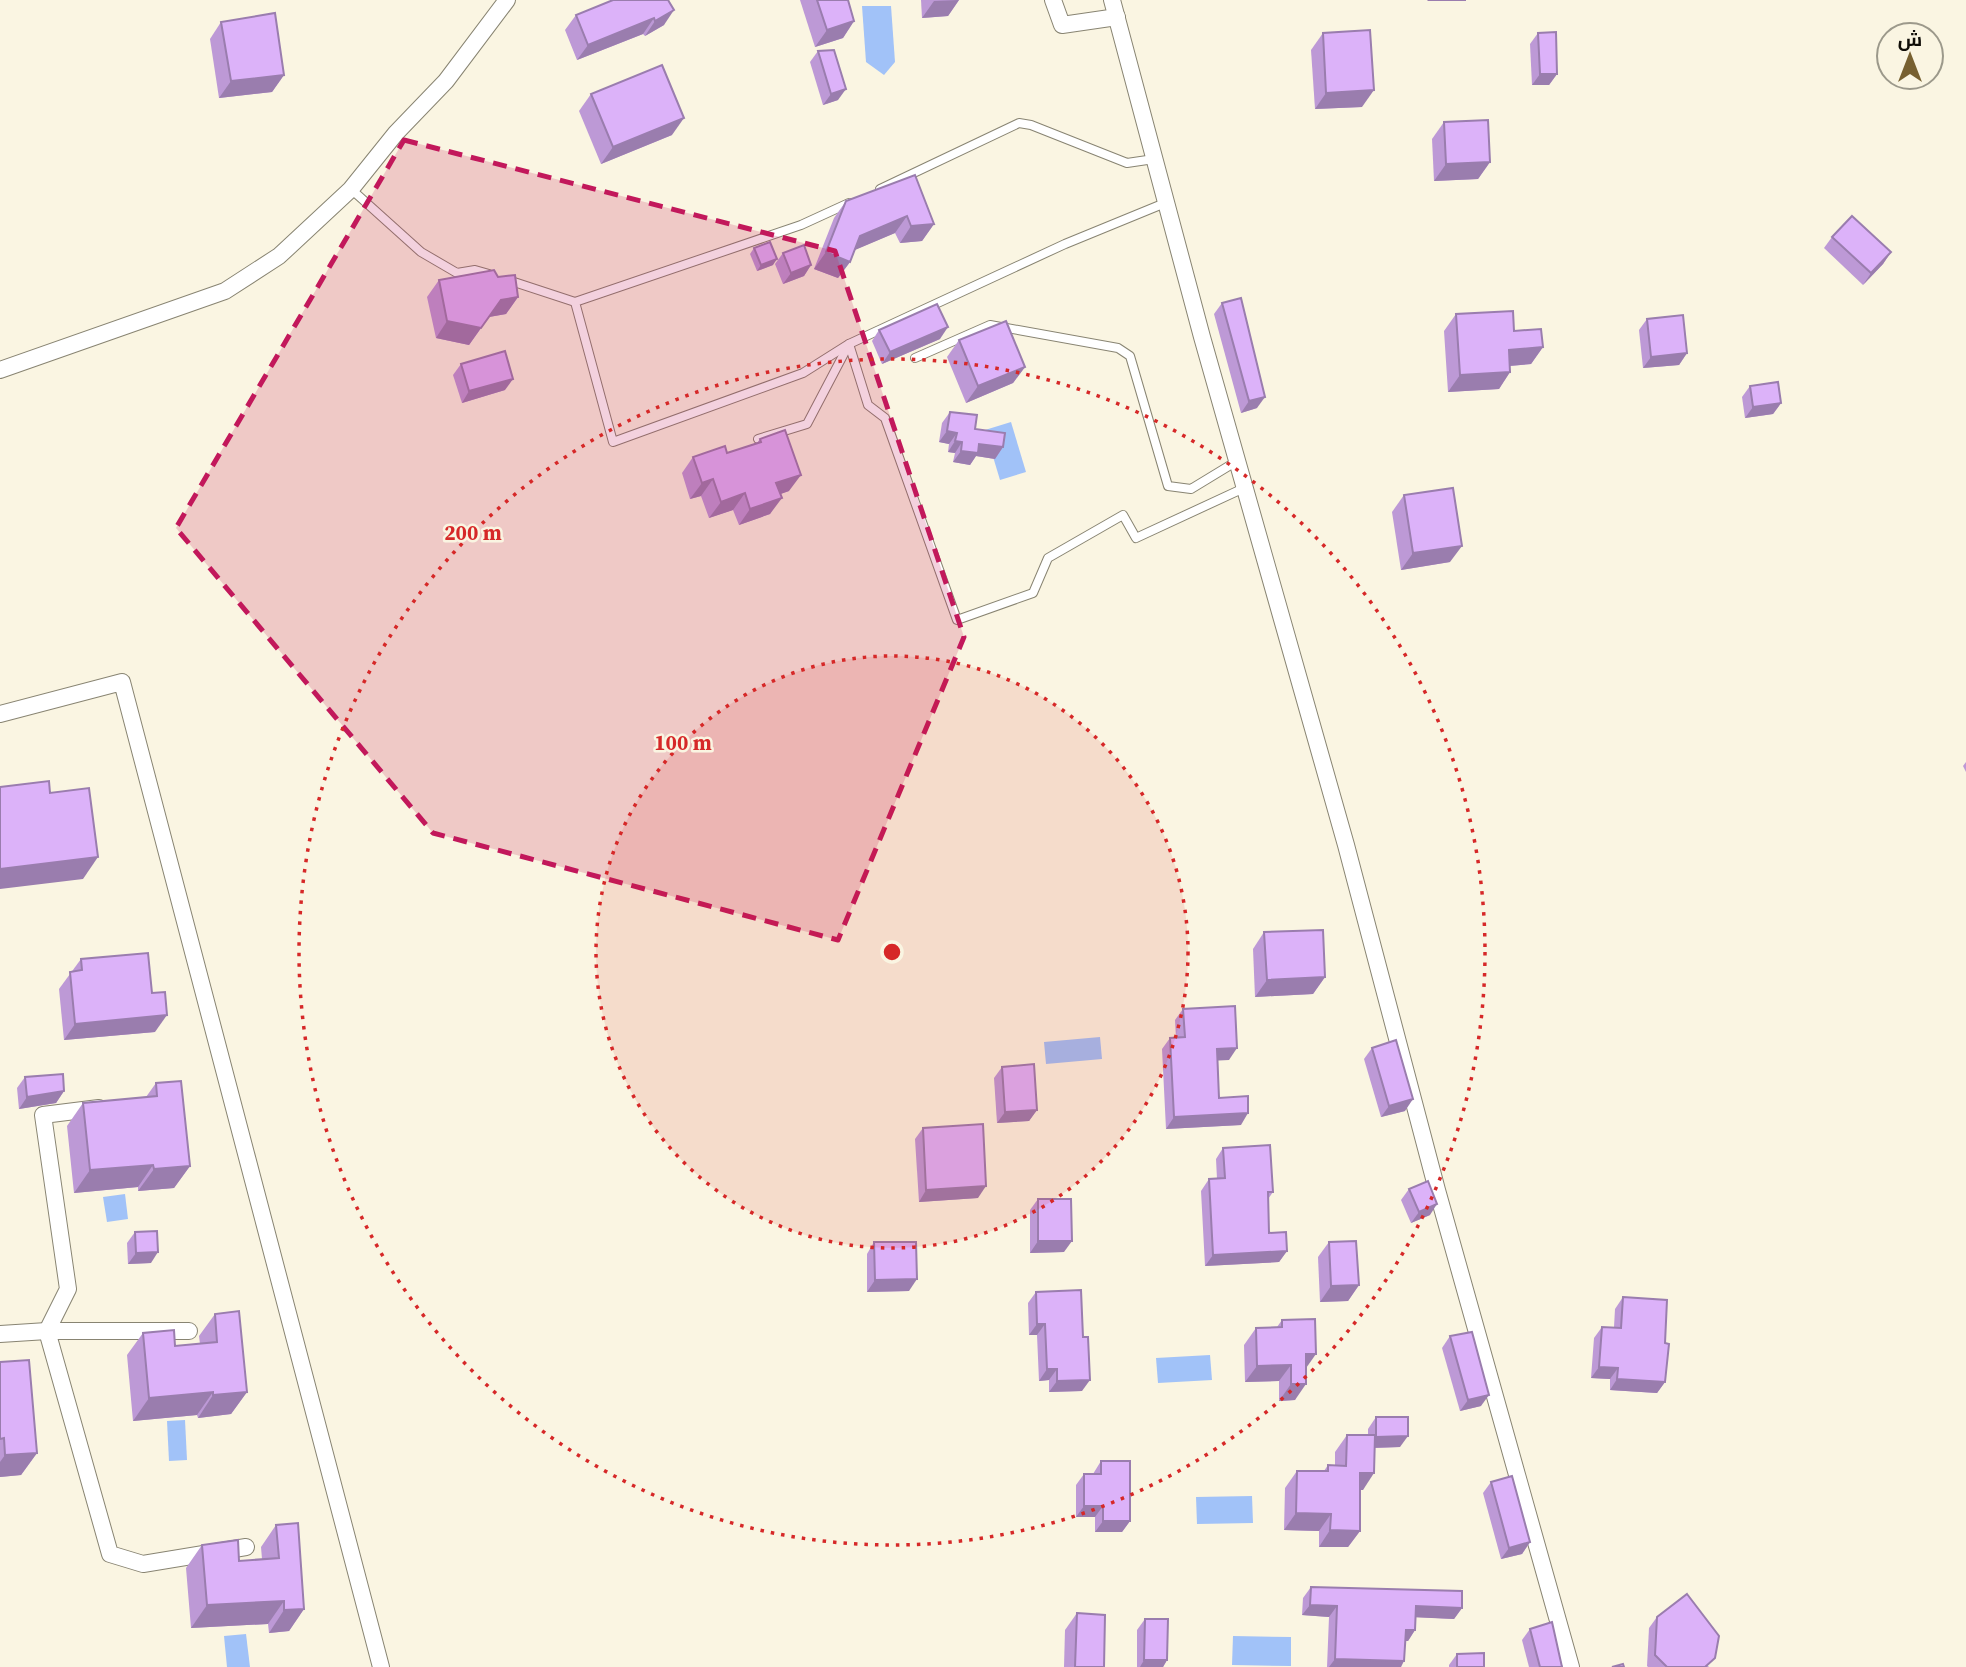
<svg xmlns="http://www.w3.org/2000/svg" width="1966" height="1667" viewBox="0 0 1966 1667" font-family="'Source Serif 4',Cairo,serif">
<rect width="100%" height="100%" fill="#faf5e2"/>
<g fill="#a1c2f8">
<path d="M862,6H891L895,62L884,75L866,62Z"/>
<path d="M1011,422L1026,472L1000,480L985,430Z"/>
<path d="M1100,1037L1102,1059L1046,1064L1044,1042Z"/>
<path d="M125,1194L128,1219L107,1222L103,1197Z"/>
<path d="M1210,1355L1212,1380L1158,1383L1156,1358Z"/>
<path d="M185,1420L187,1460L169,1461L167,1421Z"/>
<path d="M1252,1496L1253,1523L1197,1524L1196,1497Z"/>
<path d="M246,1634L250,1667H227L224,1636Z"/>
<path d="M1233,1636L1291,1637V1666L1232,1665Z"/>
</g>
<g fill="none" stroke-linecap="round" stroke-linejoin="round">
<g stroke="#888472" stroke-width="10">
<g id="service">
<path d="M351,189L421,252L457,273L475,270L489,274"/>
<path d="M880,189L1019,123L1031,125L1127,163L1154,159"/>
<path d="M849,203L801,225L575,302L613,442L803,373L849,344L868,405L885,418L957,620L1033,593L1048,558L1123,515L1136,538L1244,488"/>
<path d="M508,280L575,302"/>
<path d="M915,358L990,325L1118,348L1130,356L1168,486L1191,489L1237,461"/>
<path d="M758,439L807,424L849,344L1065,244L1165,203"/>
</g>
</g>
<g stroke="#888472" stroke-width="18">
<g id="minor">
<path d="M1053,0L1062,25L1117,17"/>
<path d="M1112,0L1202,337L1346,845L1437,1190L1571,1667"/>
<path d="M0,370L225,291L279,256L351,189L396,133L446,81L507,0"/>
<path d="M0,714L122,682L381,1667"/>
<path d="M99,1108L43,1115L68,1289L47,1331L110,1554L143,1564L246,1547"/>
<path d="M0,1334L47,1331H189"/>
</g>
</g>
<use href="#service" stroke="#fff" stroke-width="8"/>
<use href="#minor" stroke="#fff" stroke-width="16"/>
</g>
<g fill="#bd99d6">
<path d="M668,0L664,25L645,36L643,34L577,60L565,30L576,15Z"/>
<path d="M800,0H848L854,21L843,38L815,47Z"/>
<path d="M921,0H959L948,16L922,18Z"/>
<path d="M221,22L284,75L272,92L219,98L210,39Z"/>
<path d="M1323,33L1362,107L1315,109L1311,50Z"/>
<path d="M1538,33L1557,74L1549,85H1532L1530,44Z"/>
<path d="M818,51L838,100L823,105L810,62Z"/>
<path d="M591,94L672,135L601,164L579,111Z"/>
<path d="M1444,122L1490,162L1478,179L1434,181L1432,139Z"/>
<path d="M915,175L934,224L922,241L900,243L895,233L854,250L850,262L838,278L814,269L834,218L846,201Z"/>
<path d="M1832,237L1891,252L1883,264L1863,285L1824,248Z"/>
<path d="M754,248L773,265L757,271L750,254Z"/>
<path d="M783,253L811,265L804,276L783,284L775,264Z"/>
<path d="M498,277L518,297L506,314L489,317L469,345L436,338L427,297L439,280Z"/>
<path d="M1222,303L1257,408L1241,413L1214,314Z"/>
<path d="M1456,314L1514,331L1543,347L1531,364L1510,366V372L1499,389L1448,392L1444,331Z"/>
<path d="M1647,319L1687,353L1679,365L1643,368L1639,330Z"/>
<path d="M879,330L940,339L882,364L872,341Z"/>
<path d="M959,340L1025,367L1013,383L966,403L947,357Z"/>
<path d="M461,364L505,390L462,403L453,375Z"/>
<path d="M1750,386L1781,403L1773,414L1745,418L1742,397Z"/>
<path d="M950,412L1003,447L995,459L976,456L970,465L953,462L955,453L948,452L949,444L939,442L942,423Z"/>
<path d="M760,439L789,491L780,494L770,514L739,525L733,510L709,518L701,496L690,499L682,473L693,457L727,453L757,443Z"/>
<path d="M1404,495L1450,562L1401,570L1392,512Z"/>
<path d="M1966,762V772L1963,766Z"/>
<path d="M1264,932L1325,977L1313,994L1255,997L1253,949Z"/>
<path d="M81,959L155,1032L64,1040L59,989Z"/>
<path d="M1183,1009L1229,1060H1218L1219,1098L1241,1125L1166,1129L1162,1049L1170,1038H1176L1175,1020Z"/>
<path d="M1372,1048L1405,1111L1381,1117L1364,1059Z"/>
<path d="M1002,1067L1037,1110L1029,1121L997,1123L994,1078Z"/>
<path d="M25,1077L64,1091L56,1103L19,1109L17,1088Z"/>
<path d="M156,1083L190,1166L174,1188L138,1191V1187L74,1193L67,1126L83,1103L146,1097Z"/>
<path d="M923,1128L978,1198L919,1202L915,1139Z"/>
<path d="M1223,1148L1273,1192L1268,1199L1269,1233L1287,1251L1279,1262L1205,1266L1201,1191L1209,1179H1217L1216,1159Z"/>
<path d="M1409,1189L1430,1215L1411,1223L1401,1200Z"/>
<path d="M1038,1199L1064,1252L1030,1253V1210Z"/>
<path d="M135,1232L151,1263L128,1264L127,1243Z"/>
<path d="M874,1242L909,1291L867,1292V1254Z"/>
<path d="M1329,1242L1359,1285L1348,1301L1320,1302L1318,1257Z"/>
<path d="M1036,1292L1083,1337L1082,1391L1049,1392V1380L1039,1381L1037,1335H1029L1028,1303Z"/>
<path d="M1623,1297L1665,1343V1382L1657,1393L1610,1390V1379L1591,1378L1594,1338L1602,1327H1614L1615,1309Z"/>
<path d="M215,1314L247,1392L231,1414L198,1418L197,1415L133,1421L127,1355L143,1333L175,1346L200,1344L199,1336Z"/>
<path d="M1282,1320L1306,1368L1295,1400L1279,1401V1381L1245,1382L1244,1345L1256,1328L1277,1327Z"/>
<path d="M1450,1336L1481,1406L1460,1411L1442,1348Z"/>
<path d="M0,1362L37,1453L21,1475L0,1477Z"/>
<path d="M1376,1417L1400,1447L1375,1448L1363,1490H1360V1531L1348,1547H1319V1531L1284,1530L1285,1488L1297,1471H1324L1328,1465H1335V1452L1347,1435H1368V1429Z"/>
<path d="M1101,1461L1130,1521L1122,1532H1095V1517H1076V1485L1084,1474H1093Z"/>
<path d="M1491,1482L1530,1542L1522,1554L1501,1559L1483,1493Z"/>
<path d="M276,1525L304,1609L289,1631L269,1633L268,1624L191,1628L186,1568L202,1545L239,1561L262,1559L261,1547Z"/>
<path d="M1311,1587L1462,1608L1454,1619L1416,1617L1415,1630L1408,1641H1405L1401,1667H1327L1329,1617L1302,1615L1303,1598Z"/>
<path d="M1077,1613L1104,1667H1064L1065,1630Z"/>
<path d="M1657,1617L1709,1667H1648L1647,1666L1649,1628Z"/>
<path d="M1145,1619L1167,1660L1163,1667H1137V1630Z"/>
<path d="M1530,1629L1562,1667H1529L1522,1640Z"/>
<path d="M1457,1654L1484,1667H1449V1665Z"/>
</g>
<g fill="#9a7dae">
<path d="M959,0L948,16L922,18L934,1Z"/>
<path d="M1428,0H1466V1H1427Z"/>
<path d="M674,10L664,25L645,36L655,21Z"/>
<path d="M654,18L643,34L577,60L588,45Z"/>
<path d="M854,21L843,38L815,47L827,30Z"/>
<path d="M1540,74H1557L1549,85H1532Z"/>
<path d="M284,75L272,92L219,98L231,81Z"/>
<path d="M846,89L838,100L823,105L831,94Z"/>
<path d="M1374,90L1362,107L1315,109L1326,93Z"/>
<path d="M684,118L672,135L601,164L613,147Z"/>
<path d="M1490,162L1478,179L1434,181L1446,164Z"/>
<path d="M907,216L895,233L848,253L860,236Z"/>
<path d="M934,224L922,241L900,243L911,226Z"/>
<path d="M826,252L850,262L838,278L814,269Z"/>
<path d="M1891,252L1883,264L1863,285L1871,273Z"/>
<path d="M777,259L773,265L757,271L761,265Z"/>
<path d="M811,265L804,276L783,284L791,273Z"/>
<path d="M518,297L506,314L489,317L501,300Z"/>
<path d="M447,321L481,328L469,345L436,338Z"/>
<path d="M948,327L940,339L882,364L890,352Z"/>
<path d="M1543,347L1531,364L1497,367L1509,350Z"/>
<path d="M1687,353L1679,365L1643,368L1651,357Z"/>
<path d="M1025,367L1013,383L966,403L978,386Z"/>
<path d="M1510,372L1499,389L1448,392L1460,375Z"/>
<path d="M513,379L505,390L462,403L469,391Z"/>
<path d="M1265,397L1257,408L1241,413L1249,401Z"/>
<path d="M1781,403L1773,414L1745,418L1753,407Z"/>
<path d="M947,431L957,433L949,444L939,442Z"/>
<path d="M955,441L962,442L955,453L948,452Z"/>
<path d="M979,444L1003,447L995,459L976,456L970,465L953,462L961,451Z"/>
<path d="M801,475L789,491L764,500L776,483Z"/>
<path d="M713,479L701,496L690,499L702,483Z"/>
<path d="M745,493L733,510L709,518L721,502Z"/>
<path d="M782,498L770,514L739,525L750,509Z"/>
<path d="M1462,546L1450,562L1401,570L1413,553Z"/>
<path d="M98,857L83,879L0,889V869Z"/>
<path d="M1325,977L1313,994L1255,997L1267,980Z"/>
<path d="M167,1015L155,1032L64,1040L75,1024Z"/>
<path d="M1237,1048L1229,1060L1209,1061L1217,1049Z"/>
<path d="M64,1091L56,1103L19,1109L27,1097Z"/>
<path d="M1413,1099L1405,1111L1381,1117L1389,1106Z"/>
<path d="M1037,1110L1029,1121L997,1123L1005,1112Z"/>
<path d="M1248,1113L1241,1125L1166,1129L1174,1117Z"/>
<path d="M153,1165L138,1187L74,1193L90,1170Z"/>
<path d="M190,1166L174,1188L138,1191L154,1169Z"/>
<path d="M986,1186L978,1198L919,1202L926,1190Z"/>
<path d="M1437,1204L1430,1215L1411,1223L1419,1212Z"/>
<path d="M1038,1241H1072L1064,1252L1030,1253Z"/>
<path d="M1287,1251L1279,1262L1205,1266L1213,1255Z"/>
<path d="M158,1252L151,1263L128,1264L136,1253Z"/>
<path d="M917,1279L909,1291L867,1292L875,1280Z"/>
<path d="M1359,1285L1348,1301L1320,1302L1331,1286Z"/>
<path d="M1037,1324H1045L1037,1335H1029Z"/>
<path d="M1306,1354H1316L1304,1371Z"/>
<path d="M1291,1365L1279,1381L1245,1382L1257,1366Z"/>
<path d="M1599,1367L1618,1368L1610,1379L1591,1378Z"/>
<path d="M1047,1369H1057L1049,1380L1039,1381Z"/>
<path d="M1617,1379L1665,1382L1657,1393L1610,1390Z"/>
<path d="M1090,1380L1082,1391L1049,1392L1057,1381Z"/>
<path d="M1291,1384H1306L1295,1400L1279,1401Z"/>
<path d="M213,1392L197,1415L133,1421L149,1398Z"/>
<path d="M247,1392L231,1414L198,1418L213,1395Z"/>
<path d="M1489,1395L1481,1406L1460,1411L1468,1400Z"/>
<path d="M1408,1436L1400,1447L1368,1448L1376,1437Z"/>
<path d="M37,1453L21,1475L0,1477V1462L5,1455Z"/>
<path d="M1360,1473H1374L1363,1490H1349Z"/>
<path d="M1084,1506H1103L1095,1517H1076Z"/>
<path d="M1296,1513L1331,1514L1319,1531L1284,1530Z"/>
<path d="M1103,1521H1130L1122,1532H1095Z"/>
<path d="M1330,1530L1360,1531L1348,1547H1319Z"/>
<path d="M1530,1542L1522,1554L1501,1559L1509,1548Z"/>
<path d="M284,1601L268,1624L191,1628L207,1605Z"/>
<path d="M1310,1605L1337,1606L1329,1617L1302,1615Z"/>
<path d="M1416,1606L1462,1608L1454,1619L1409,1617Z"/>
<path d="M304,1609L289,1631L269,1633L284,1610Z"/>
<path d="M1406,1630H1415L1408,1641H1398Z"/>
<path d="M1335,1659L1404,1661L1401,1667H1329Z"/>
<path d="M1144,1660H1167L1163,1667H1140Z"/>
</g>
<g fill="#dcb2f9" stroke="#9a7dae" stroke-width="2">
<path d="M613,0H668L674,10L655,21L654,18L588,45L576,15Z"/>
<path d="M817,0H848L854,21L827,30Z"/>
<path d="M275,13L284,75L231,81L221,22Z"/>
<path d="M1370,30L1374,90L1326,93L1323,33Z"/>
<path d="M1556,32L1557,74H1540L1538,33Z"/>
<path d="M834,50L846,89L831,94L818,51Z"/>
<path d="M662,65L684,118L613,147L591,94Z"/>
<path d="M1488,120L1490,162L1446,164L1444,122Z"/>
<path d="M915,175L934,224L911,226L907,216L860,236L850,262L826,252L846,201Z"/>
<path d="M1852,216L1891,252L1871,273L1832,237Z"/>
<path d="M770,242L777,259L761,265L754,248Z"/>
<path d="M804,245L811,265L791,273L783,253Z"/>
<path d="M494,270L498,277L515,275L518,297L501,300L481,328L447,321L439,280Z"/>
<path d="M1241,298L1265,397L1249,401L1222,303Z"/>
<path d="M937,304L948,327L890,352L879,330Z"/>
<path d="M1513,311L1514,331L1541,329L1543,347L1509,350L1510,372L1460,375L1456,314Z"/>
<path d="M1683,315L1687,353L1651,357L1647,319Z"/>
<path d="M1006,321L1025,367L978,386L959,340Z"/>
<path d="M505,351L513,379L469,391L461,364Z"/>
<path d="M1778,382L1781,403L1753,407L1750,386Z"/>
<path d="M950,412L977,415L975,429L1005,433L1003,447L979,444L978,453L961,451L962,442L955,441L957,433L947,431Z"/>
<path d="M785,430L801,475L776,483L782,498L750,509L745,493L721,502L713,479L702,483L693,457L725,446L727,453L761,442L760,439Z"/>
<path d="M1453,488L1462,546L1413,553L1404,495Z"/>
<path d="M49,781L50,793L89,788L98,857L0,869V787Z"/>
<path d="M1323,930L1325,977L1267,980L1264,932Z"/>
<path d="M148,953L152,993L165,992L167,1015L75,1024L70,972L82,970L81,959Z"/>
<path d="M1235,1006L1237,1048L1217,1049L1219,1098L1248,1096V1113L1174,1117L1170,1038L1185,1037L1183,1009Z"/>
<path d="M1396,1040L1413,1099L1389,1106L1372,1048Z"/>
<path d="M1034,1064L1037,1110L1005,1112L1002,1067Z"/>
<path d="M63,1074L64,1091L27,1097L25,1077Z"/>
<path d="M181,1081L190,1166L154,1169L153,1165L90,1170L83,1103L157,1096L156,1083Z"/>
<path d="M983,1124L986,1186L926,1190L923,1128Z"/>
<path d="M1270,1145L1273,1192H1268L1269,1233L1286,1232L1287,1251L1213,1255L1209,1179L1225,1178L1223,1148Z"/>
<path d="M1428,1181L1437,1204L1419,1212L1409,1189Z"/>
<path d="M1038,1199H1071L1072,1241H1038Z"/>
<path d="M157,1231L158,1252L136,1253L135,1232Z"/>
<path d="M1356,1241L1359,1285L1331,1286L1329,1242Z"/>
<path d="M874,1242H916L917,1279L875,1280Z"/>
<path d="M1081,1290L1083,1337H1088L1090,1380L1057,1381V1369H1047L1045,1324H1037L1036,1292Z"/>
<path d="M1623,1297L1667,1300L1665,1343L1669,1344L1665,1382L1617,1379L1618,1368L1599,1367L1602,1327L1621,1328Z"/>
<path d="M239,1311L247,1392L213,1395V1392L149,1398L143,1333L174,1330L175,1346L217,1342L215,1314Z"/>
<path d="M1315,1319L1316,1354H1306V1384H1291V1365L1257,1366L1256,1328L1282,1327V1320Z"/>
<path d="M1472,1332L1489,1395L1468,1400L1450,1336Z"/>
<path d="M29,1360L37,1453L5,1455L4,1438L0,1439V1362Z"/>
<path d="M1376,1417H1408V1436L1376,1437Z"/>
<path d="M1347,1435H1375L1374,1473H1360V1531L1330,1530L1331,1514L1296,1513L1297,1471H1328V1465L1346,1466Z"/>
<path d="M1101,1461H1130V1521H1103V1506H1084V1474H1101Z"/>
<path d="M1512,1476L1530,1542L1509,1548L1491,1482Z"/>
<path d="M298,1523L304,1609L284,1610V1601L207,1605L202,1545L238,1540L239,1561L279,1558L276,1525Z"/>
<path d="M1311,1587L1462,1591V1608L1416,1606L1415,1630H1406L1404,1661L1335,1659L1337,1606L1310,1605Z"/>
<path d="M1687,1594L1719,1636L1715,1658L1705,1667H1667L1655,1655L1657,1617Z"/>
<path d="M1077,1613L1105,1615L1104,1667H1075Z"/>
<path d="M1145,1619H1168L1167,1660H1144Z"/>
<path d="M1552,1622L1562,1667H1540L1530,1629Z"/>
<path d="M1484,1653V1667H1457V1654Z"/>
<path d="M1623,1664L1624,1667H1612Z"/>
</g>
<path fill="#c2185b" fill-opacity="0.2" stroke="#c2185b" stroke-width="5" stroke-dasharray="14 9" stroke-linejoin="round" d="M404,140L835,251L964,637L838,940L433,833L176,528Z"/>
<circle cx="892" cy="952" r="296" fill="#d62828" fill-opacity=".12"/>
<g fill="none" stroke="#d62828" stroke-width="3.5" stroke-dasharray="3.5 7">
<circle cx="892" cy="952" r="296"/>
<circle cx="892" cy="952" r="593"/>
</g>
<circle cx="892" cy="952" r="10" fill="#d62828" stroke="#faf5e2" stroke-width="3.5"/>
<g font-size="21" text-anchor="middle" font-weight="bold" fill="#d62828" stroke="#faf5e2" stroke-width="5" stroke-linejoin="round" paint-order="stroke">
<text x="473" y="540">200 m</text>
<text x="683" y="750">100 m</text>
</g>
<g transform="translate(1910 56)"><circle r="33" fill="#faf5e2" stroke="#9c998b" stroke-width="2"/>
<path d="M0-5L12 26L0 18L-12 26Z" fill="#776030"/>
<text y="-10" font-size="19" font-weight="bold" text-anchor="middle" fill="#100e08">ش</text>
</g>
</svg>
